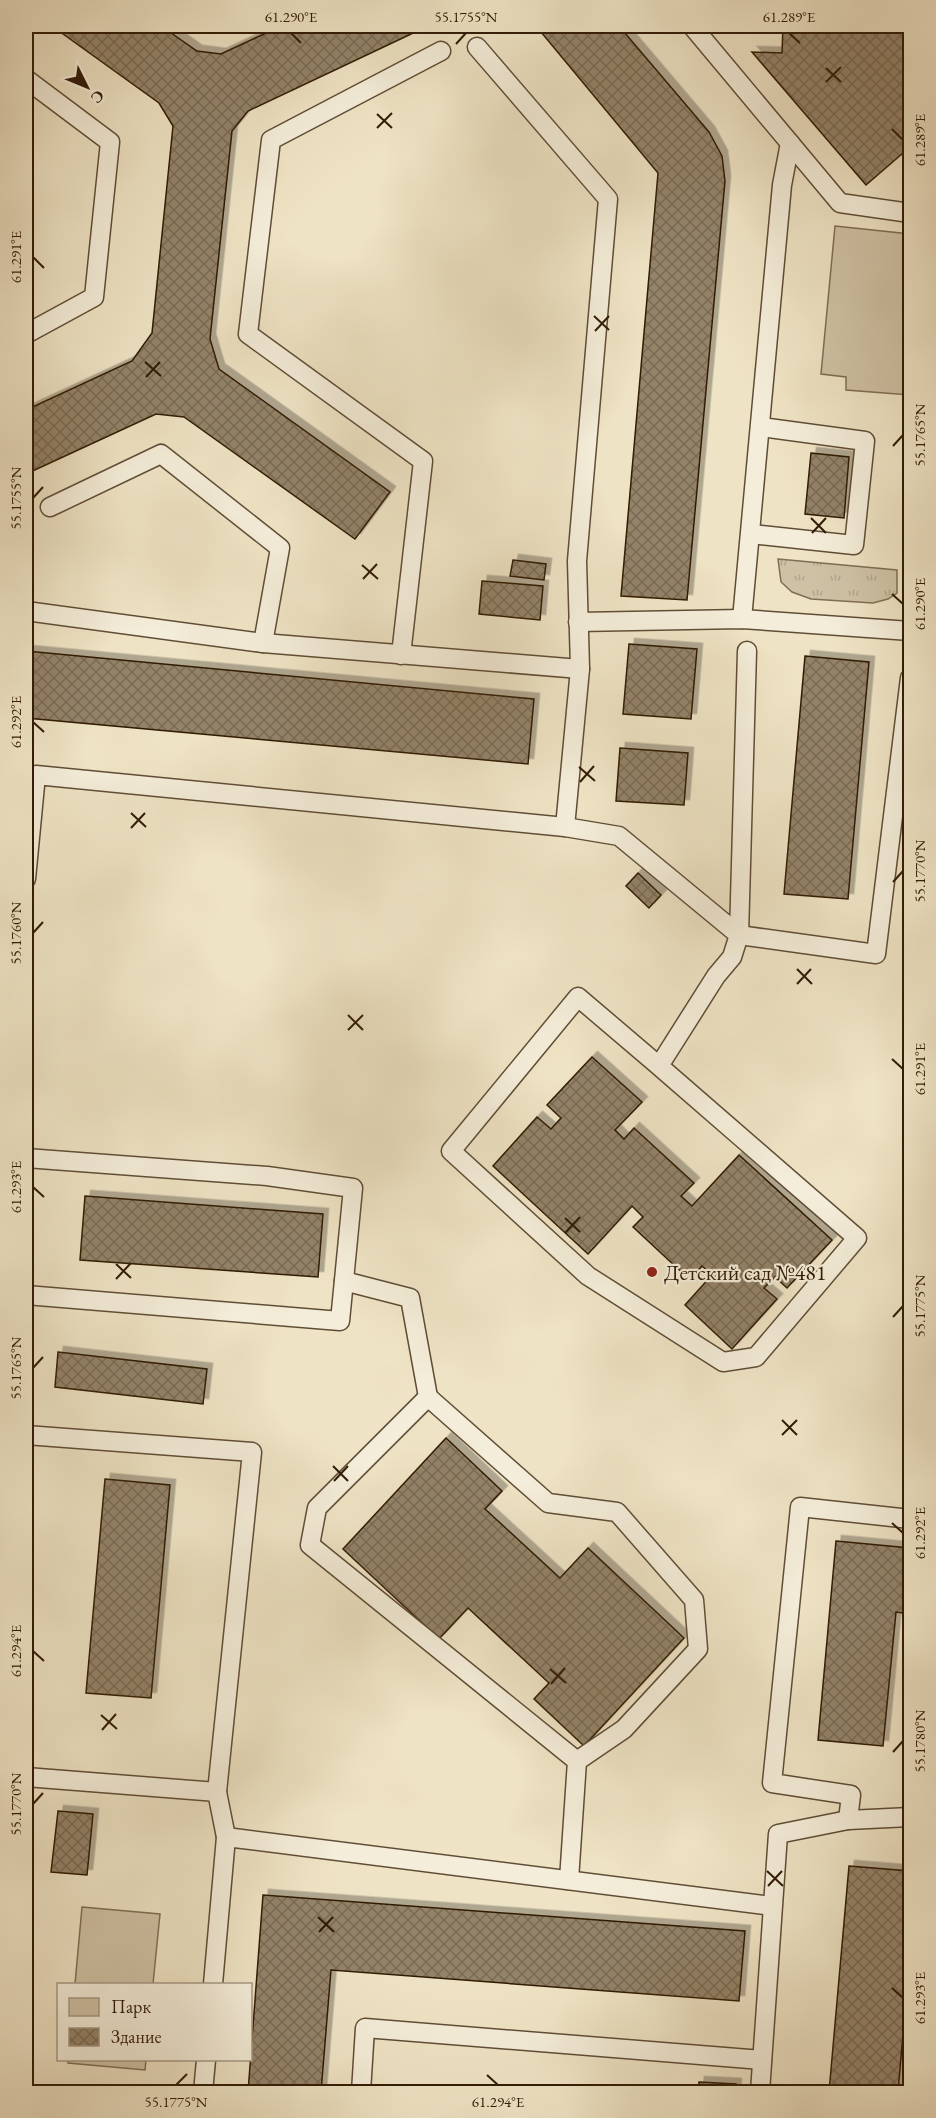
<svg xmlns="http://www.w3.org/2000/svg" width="936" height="2118" viewBox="0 0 936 2118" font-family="'EB Garamond',serif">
<defs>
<pattern id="grass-tufts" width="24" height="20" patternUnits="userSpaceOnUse" patternTransform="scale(1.5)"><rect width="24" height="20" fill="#cec1a4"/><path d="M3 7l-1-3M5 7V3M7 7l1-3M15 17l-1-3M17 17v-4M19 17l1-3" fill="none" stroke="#b1a58c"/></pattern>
<pattern id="building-cross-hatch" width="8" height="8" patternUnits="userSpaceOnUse" patternTransform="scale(1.5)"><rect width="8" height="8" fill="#938369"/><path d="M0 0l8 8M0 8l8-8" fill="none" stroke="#796a54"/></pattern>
<filter id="shadow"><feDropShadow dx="5.5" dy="-5.5" stdDeviation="0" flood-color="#0004"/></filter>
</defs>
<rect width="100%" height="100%" fill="#eee3c4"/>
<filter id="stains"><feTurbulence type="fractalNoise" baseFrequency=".00333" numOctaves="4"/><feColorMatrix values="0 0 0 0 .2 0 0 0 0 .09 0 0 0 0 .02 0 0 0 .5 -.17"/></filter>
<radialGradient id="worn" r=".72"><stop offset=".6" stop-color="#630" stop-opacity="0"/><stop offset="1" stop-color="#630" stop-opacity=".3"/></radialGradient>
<path fill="url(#grass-tufts)" stroke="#806e55" stroke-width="1.5" d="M778,559L897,570V593L888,599L873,603L811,599L792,592L781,582Z"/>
<g fill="#cec1a4" stroke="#806e55" stroke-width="1.5">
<path d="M835,226L910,234V363L909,382H910V395L846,390V377L821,374Z"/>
<path d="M82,1907L160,1914L153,1984H75Z"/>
<path d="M68,2060H146L145,2070L68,2063Z"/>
</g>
<g fill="url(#building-cross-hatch)" stroke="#311b06" stroke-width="1.5" filter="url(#shadow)">
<path d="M52,26H161L197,51L221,54L281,26H428L248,111L232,131L210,339L219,369L390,492L355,539L184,417L156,414L26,474V410L132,361L152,333L173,126L159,103Z"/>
<path d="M536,26H619L709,132L722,156L725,181L687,600L621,596L658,173Z"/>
<path d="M783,26H910V147L866,185L752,52L782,53Z"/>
<path d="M811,453L849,457L844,518L805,514Z"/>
<path d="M513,560L546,564L544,580L510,576Z"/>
<path d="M482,581L543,586L540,620L479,614Z"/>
<path d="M629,644L697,649L691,719L623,714Z"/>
<path d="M26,651L534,699L528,764L26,718Z"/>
<path d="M805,656L869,662L848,899L784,894Z"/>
<path d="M620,748L688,753L684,805L616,801Z"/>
<path d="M638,873L661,895L649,908L626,886Z"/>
<path d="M592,1057L642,1102L615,1130L624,1139L634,1128L694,1183L681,1196L692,1206L739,1155L832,1240L787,1288L775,1277L764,1288L777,1299L732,1349L685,1305L712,1275L702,1266L690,1280L633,1227L643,1217L632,1206L588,1254L493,1166L537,1117L551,1129L561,1118L547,1105Z"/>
<path d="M85,1196L323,1214L318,1277L80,1260Z"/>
<path d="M58,1352L207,1369L203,1404L55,1387Z"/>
<path d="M446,1438L502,1491L485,1509L560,1578L588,1548L684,1638L584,1746L534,1699L549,1683L468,1608L439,1639L343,1549Z"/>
<path d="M105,1479L170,1485L151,1698L86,1693Z"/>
<path d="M836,1541L910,1548V1614L896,1612L883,1746L818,1740Z"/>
<path d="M58,1811L93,1814L87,1875L51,1872Z"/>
<path d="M849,1866L910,1871V1953L898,2092H829Z"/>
<path d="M263,1895L745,1931L739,2001L331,1970L321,2092H248Z"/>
<path d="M699,2082L736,2084L735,2092H698Z"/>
</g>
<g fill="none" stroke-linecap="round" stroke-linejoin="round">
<g stroke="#604d36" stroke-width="21">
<g id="service">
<path d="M692,26L840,203L910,213"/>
<path d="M477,47L608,199L577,561L580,669L565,827"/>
<path d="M26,79L110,142L94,297L26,334"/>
<path d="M50,507L161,454L280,548L263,643"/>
<path d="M751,534L854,545L865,441L761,427"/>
<path d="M26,611L263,643L580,669"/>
<path d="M742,619L782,185L790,143"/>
<path d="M578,622L742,619L910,631"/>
<path d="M401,655L423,461L248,334L271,140L441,51"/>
<path d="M26,879L36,775L565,827L619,836L739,935L876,954L910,678"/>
<path d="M659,1066L857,1238L756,1357L723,1362L588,1276L451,1151L578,997L659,1066L716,976L732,957L739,935L747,651"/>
<path d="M26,1158L267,1176L353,1188L340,1321L26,1295"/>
<path d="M344,1281L410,1298L428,1397"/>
<path d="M26,1435L252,1452L217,1792"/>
<path d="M26,1777L217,1792L226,1837L213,1984"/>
<path d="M848,1820L851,1795L772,1783L800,1507L910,1519"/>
<path d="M226,1837L772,1906"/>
<path d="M569,1880L577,1761L310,1545L317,1508L428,1397L548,1503L617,1512L694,1600L698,1649L624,1729L577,1761"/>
<path d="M203,2092L206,2060"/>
<path d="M361,2092L365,2028L762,2060"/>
<path d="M760,2092L778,1834L848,1820L910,1817"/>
</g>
</g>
<use href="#service" stroke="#f4edd9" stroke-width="18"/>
</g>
<path fill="none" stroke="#311b06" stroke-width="2" d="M291,33L301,43M789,33L800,43M456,44L466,33M826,68L841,82M826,82L841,67M377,114L392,128M377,128L392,113M892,129L903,140M33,257L44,268M594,316L609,330M595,331L609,316M145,362L161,376M146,377L160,362M893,446L903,435M33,498L43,487M811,518L826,533M812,533L826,518M362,565L378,579M363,579L377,564M892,594L903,604M33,722L44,732M579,767L595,781M580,782L594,766M131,813L146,827M131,828L145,813M893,882L903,871M33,933L43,922M797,969L812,984M797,984L811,969M348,1015L363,1030M348,1030L363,1015M892,1059L903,1069M33,1187L44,1197M565,1218L580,1232M565,1233L580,1217M116,1264L131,1278M116,1279L131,1263M893,1317L903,1306M33,1368L43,1357M782,1420L797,1435M782,1435L797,1420M333,1466L348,1481M334,1481L348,1466M892,1523L903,1533M33,1651L44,1661M550,1669L566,1683M551,1684L565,1668M101,1715L117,1729M102,1730L116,1714M893,1752L903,1741M33,1804L43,1793M767,1871L783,1886M768,1886L782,1871M318,1917L334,1932M319,1932L333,1917M892,1988L903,1998M487,2075L498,2085M176,2085L187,2074"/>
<circle fill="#8f2418" stroke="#f4edd9" stroke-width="2" cx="652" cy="1272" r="6"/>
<g text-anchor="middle" stroke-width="4.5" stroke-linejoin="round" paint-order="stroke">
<g font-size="22" fill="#311b06" stroke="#f4edd9" text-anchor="start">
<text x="664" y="1280">Детский сад №481</text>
</g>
</g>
<rect width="936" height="2118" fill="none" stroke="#eee3c4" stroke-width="66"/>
<rect x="57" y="1983" width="195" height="78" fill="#f4edd9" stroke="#a69985" stroke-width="1.5"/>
<rect x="69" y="1998" width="30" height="18" fill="#cec1a4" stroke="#a69985" stroke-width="1.5"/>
<text x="111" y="2013" font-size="18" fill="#311b06">Парк</text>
<rect x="69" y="2028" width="30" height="18" fill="url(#building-cross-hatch)" stroke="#a69985" stroke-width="1.5"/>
<text x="111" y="2043" font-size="18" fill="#311b06">Здание</text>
<g transform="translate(87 87) rotate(133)" stroke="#f4edd9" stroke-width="4.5" paint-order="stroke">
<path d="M0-4.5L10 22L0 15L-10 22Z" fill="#311b06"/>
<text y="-9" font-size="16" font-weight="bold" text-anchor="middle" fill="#311b06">С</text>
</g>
<rect x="33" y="33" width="870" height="2052" fill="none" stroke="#311b06" stroke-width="2"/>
<g font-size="15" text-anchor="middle" fill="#311b06">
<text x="291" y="22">61.290°E</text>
<text x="466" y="22">55.1755°N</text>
<text x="789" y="22">61.289°E</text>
<text transform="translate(920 140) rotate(-90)" y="5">61.289°E</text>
<text transform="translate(16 257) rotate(-90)" y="5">61.291°E</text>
<text transform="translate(920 435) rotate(-90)" y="5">55.1765°N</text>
<text transform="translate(16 498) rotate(-90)" y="5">55.1755°N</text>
<text transform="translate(920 604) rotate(-90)" y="5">61.290°E</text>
<text transform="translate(16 722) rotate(-90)" y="5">61.292°E</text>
<text transform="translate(920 871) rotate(-90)" y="5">55.1770°N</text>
<text transform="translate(16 933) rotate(-90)" y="5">55.1760°N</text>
<text transform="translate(920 1069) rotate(-90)" y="5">61.291°E</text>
<text transform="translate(16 1187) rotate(-90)" y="5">61.293°E</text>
<text transform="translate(920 1306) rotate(-90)" y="5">55.1775°N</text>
<text transform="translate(16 1368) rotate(-90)" y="5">55.1765°N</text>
<text transform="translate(920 1533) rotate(-90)" y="5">61.292°E</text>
<text transform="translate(16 1651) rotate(-90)" y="5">61.294°E</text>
<text transform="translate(920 1741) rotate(-90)" y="5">55.1780°N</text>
<text transform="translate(16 1804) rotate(-90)" y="5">55.1770°N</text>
<text transform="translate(920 1998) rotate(-90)" y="5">61.293°E</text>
<text x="176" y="2107">55.1775°N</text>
<text x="498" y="2107">61.294°E</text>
</g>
<rect width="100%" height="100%" filter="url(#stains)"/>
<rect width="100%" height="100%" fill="url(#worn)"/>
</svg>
